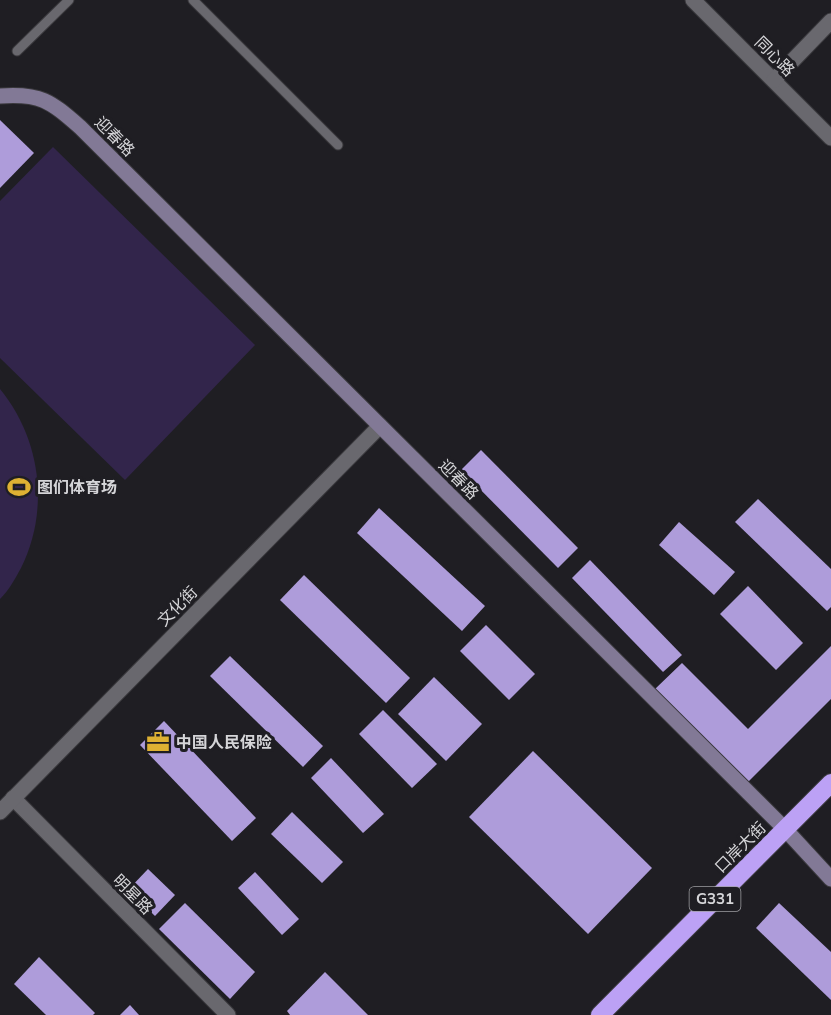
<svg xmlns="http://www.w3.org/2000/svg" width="831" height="1015" viewBox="0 0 831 1015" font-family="Mulish,'Noto Sans SC',sans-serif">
<rect width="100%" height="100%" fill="#1f1e23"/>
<g fill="#32254b">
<path d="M53,147L255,345L125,480L0,358V201Z"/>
<path d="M0,389C41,439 50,510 21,568C15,579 9,590 0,599Z"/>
</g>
<g fill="#ae9cda">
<path d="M0,120L34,153L0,188Z"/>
<path d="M481,450L578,548L558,568L461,470Z"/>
<path d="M758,499L831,569V607L827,611L735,522Z"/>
<path d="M379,508L485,606L462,631L357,533Z"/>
<path d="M679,522L735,572L714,595L659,545Z"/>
<path d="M590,560L682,655L663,672L572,578Z"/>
<path d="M304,575L410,678L386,703L280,600Z"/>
<path d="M748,586L803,643L776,670L720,614Z"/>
<path d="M486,625L535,674L509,700L460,651Z"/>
<path d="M831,646V699L748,782L655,689L682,663L748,729Z"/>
<path d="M230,656L323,746L303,767L210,676Z"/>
<path d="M434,677L482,724L446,761L398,714Z"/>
<path d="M383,710L437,764L412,788L359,734Z"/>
<path d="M164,721L256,818L232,841L140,745Z"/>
<path d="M533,751L652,868L588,934L469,817Z"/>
<path d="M331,758L384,814L363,833L311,778Z"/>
<path d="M292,812L343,862L322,883L271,834Z"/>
<path d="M148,869L175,895L155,916L128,890Z"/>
<path d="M255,872L299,919L282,935L238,888Z"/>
<path d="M185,903L255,972L230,999L159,929Z"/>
<path d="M779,903L831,952V1000L756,928Z"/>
<path d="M39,957L95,1013L93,1015H46L14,984Z"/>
<path d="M325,972L368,1015H290L287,1011Z"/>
<path d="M130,1005L139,1015H120Z"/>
</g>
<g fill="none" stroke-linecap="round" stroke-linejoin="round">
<g stroke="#3a393d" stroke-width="11">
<g id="lane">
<path d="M193,0L338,145"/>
<path d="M17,51L69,0"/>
</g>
</g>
<g stroke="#3a393d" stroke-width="17">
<g id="street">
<path d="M693,0L831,138"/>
<path d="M774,80L831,21"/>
<path d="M13,798L228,1015"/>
<path d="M0,812L380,426"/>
</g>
</g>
<g stroke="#3a393d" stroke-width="17">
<path id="secondary" d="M0,96C41,93 50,101 80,127L785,829L831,879"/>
</g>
<g stroke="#3a393d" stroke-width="20">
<path id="highway" d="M600,1015L831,783"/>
</g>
<use href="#lane" stroke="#69686e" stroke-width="9"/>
<use href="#street" stroke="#69686e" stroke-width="15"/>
<use href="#secondary" stroke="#827996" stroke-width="15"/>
<use href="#highway" stroke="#bca1f5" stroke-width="18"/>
</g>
<defs>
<g id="stadium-bare" transform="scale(1.8)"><path d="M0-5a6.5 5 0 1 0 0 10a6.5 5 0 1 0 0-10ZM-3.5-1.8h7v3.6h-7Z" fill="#deb133" stroke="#1f1e23" stroke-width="2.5" paint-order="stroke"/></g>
<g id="office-bare" transform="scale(1.8)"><path d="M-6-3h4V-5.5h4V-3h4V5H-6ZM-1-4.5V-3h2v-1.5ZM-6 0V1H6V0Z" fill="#deb133" stroke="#1f1e23" stroke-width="2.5" paint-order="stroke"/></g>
</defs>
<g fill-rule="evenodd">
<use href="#stadium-bare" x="19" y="487"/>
<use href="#office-bare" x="158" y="742"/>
</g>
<g text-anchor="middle" stroke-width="6" stroke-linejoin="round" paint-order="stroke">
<rect fill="#1f1e23" stroke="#9e9ea2" stroke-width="1.5" x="689.5" y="887" width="51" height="24" rx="4.5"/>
<g font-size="15" font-weight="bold" fill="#d5d5d8">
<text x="715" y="904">G331</text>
</g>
<g font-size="16" fill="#d5d5d8" stroke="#1f1e23">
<text transform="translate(775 56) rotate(45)" y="6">同心路</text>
<text transform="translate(115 136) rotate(45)" y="6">迎春路</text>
<text transform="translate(459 479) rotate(45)" y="6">迎春路</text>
<text transform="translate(177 606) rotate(-45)" y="6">文化街</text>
<text transform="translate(740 847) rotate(-45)" y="6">口岸大街</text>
<text transform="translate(133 894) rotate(45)" y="6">明星路</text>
</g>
<g font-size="16" font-weight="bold" fill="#d5d5d8" stroke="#1f1e23" text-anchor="start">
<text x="37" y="493">图们体育场</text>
<text x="176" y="748">中国人民保险</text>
</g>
</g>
</svg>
